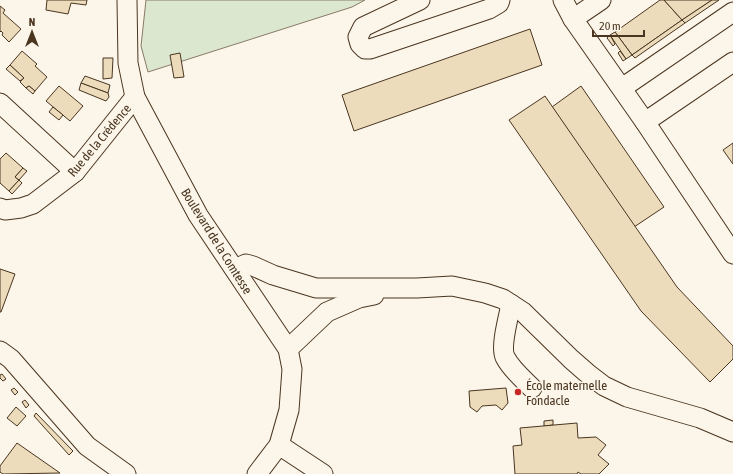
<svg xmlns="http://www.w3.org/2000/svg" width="733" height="474" viewBox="0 0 733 474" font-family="'Asap Condensed',sans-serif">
<rect width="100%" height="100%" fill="#fbf6e9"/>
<path fill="#dce7d0" stroke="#887966" d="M146,0H365L352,7L148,72L141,46Z"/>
<g fill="#ecdcbc" stroke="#4a3520">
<path d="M47,0H87L86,5L71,3L68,14L46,10Z"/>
<path d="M660,0H664L682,20L632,55L615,32Z"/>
<path d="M664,0H712L682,20Z"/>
<path d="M712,0H719L685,23L682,20Z"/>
<path d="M0,6L5,10L3,13L21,29L9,42L2,35L3,33L1,31L0,32Z"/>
<path d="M682,20L685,23L635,58L632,55Z"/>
<path d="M530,29L542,65L354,131L342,95Z"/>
<path d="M615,32L632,55L626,59L610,35Z"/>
<path d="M610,35L615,44L613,46L607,38Z"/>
<path d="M22,51L37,64L35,66L47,77L35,91L29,86L26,88L20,82L24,78L10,65Z"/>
<path d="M620,51L626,59L623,61L618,53Z"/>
<path d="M180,53L184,77L174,78L170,55Z"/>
<path d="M103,58H113L112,78L103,79Z"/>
<path d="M10,65L24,78L20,81L6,69Z"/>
<path d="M85,76L110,85L108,93L81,83Z"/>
<path d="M81,83L108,93L109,97L106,101L79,90Z"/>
<path d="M29,86L35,91L33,94L26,88Z"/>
<path d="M59,86L83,106L70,121L46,101Z"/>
<path d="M581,86L664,207L634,227L552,107Z"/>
<path d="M545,96L677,287L733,346V359L710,382L641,311L509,120Z"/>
<path d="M53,107L63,115L59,120L49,112Z"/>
<path d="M733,143V164L723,150Z"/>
<path d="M6,153L23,168L15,177L19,180L9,191L0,183V159Z"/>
<path d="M23,168L27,171L19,180L15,177Z"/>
<path d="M19,180L22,183L12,194L9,191Z"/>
<path d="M0,269L15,274L1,312H0Z"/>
<path d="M2,374L6,379L3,381L0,378V375Z"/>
<path d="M14,388L18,392L15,395L11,390Z"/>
<path d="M506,388L508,403L502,410L496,405L482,406L477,412L470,407L469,391Z"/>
<path d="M25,400L29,405L26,408L22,402Z"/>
<path d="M16,407L26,416L17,426L7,418Z"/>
<path d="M36,413L73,451L69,455L34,416Z"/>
<path d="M553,420V425L544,426V421Z"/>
<path d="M577,423L578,438L596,437L606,445L598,455L609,464L599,474H581L578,472L577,474H515L513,446L522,445L520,428Z"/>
<path d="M17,443L60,473L3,474L0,472V466Z"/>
</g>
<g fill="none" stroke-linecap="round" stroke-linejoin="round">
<g stroke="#4a3520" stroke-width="21">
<g id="minor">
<path d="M127,0L128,63L135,97L198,215L288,349L292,369L289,410L279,445L257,474"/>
<path d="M420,0L363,27L358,37L360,44L365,49H370L489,9L499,3L500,0"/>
<path d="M563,0L573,19L645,122L733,254"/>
<path d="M573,19L601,0"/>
<path d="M622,88L733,12"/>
<path d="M0,103L75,172"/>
<path d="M645,122L733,62"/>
<path d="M0,208L5,210L21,208L33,204L75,172L135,97"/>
<path d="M235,269L246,264L253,266L273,275L316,288H417L452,286L485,293L503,299L523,312L571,359L587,373L604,386L627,397L700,418L733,432"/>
<path d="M511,304C509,316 500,346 505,357C511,369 523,379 532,388"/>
<path d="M288,349L327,312L359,298L374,295"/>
<path d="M0,351L11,359L87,446L126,474"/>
<path d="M279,445L323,474"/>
</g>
</g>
<use href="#minor" stroke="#fbf6e9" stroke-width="19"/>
</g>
<circle fill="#c62828" stroke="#fbf6e9" stroke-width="1.5" cx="518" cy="392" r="4"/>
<g text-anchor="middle" stroke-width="3" stroke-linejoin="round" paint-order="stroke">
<g font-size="13" fill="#4a3520" stroke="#fbf6e9">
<text transform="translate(99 140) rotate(-50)" y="5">Rue de la Crédence</text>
<text transform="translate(217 241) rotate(58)" y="5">Boulevard de la Comtesse</text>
</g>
<g font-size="13" fill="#4a3520" stroke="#fbf6e9" text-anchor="start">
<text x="526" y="390">École maternelle<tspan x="526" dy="15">Fondacle</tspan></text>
</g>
</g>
<g transform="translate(32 32)" stroke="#fbf6e9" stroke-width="3" paint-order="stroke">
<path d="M0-3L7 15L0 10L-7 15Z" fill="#4a3520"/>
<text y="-6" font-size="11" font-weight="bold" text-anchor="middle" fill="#4a3520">N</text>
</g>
<path d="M593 30v6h51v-6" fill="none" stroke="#4a3520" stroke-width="2"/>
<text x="599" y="30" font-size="12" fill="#4a3520" stroke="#fbf6e9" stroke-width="3" paint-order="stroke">20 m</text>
</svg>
